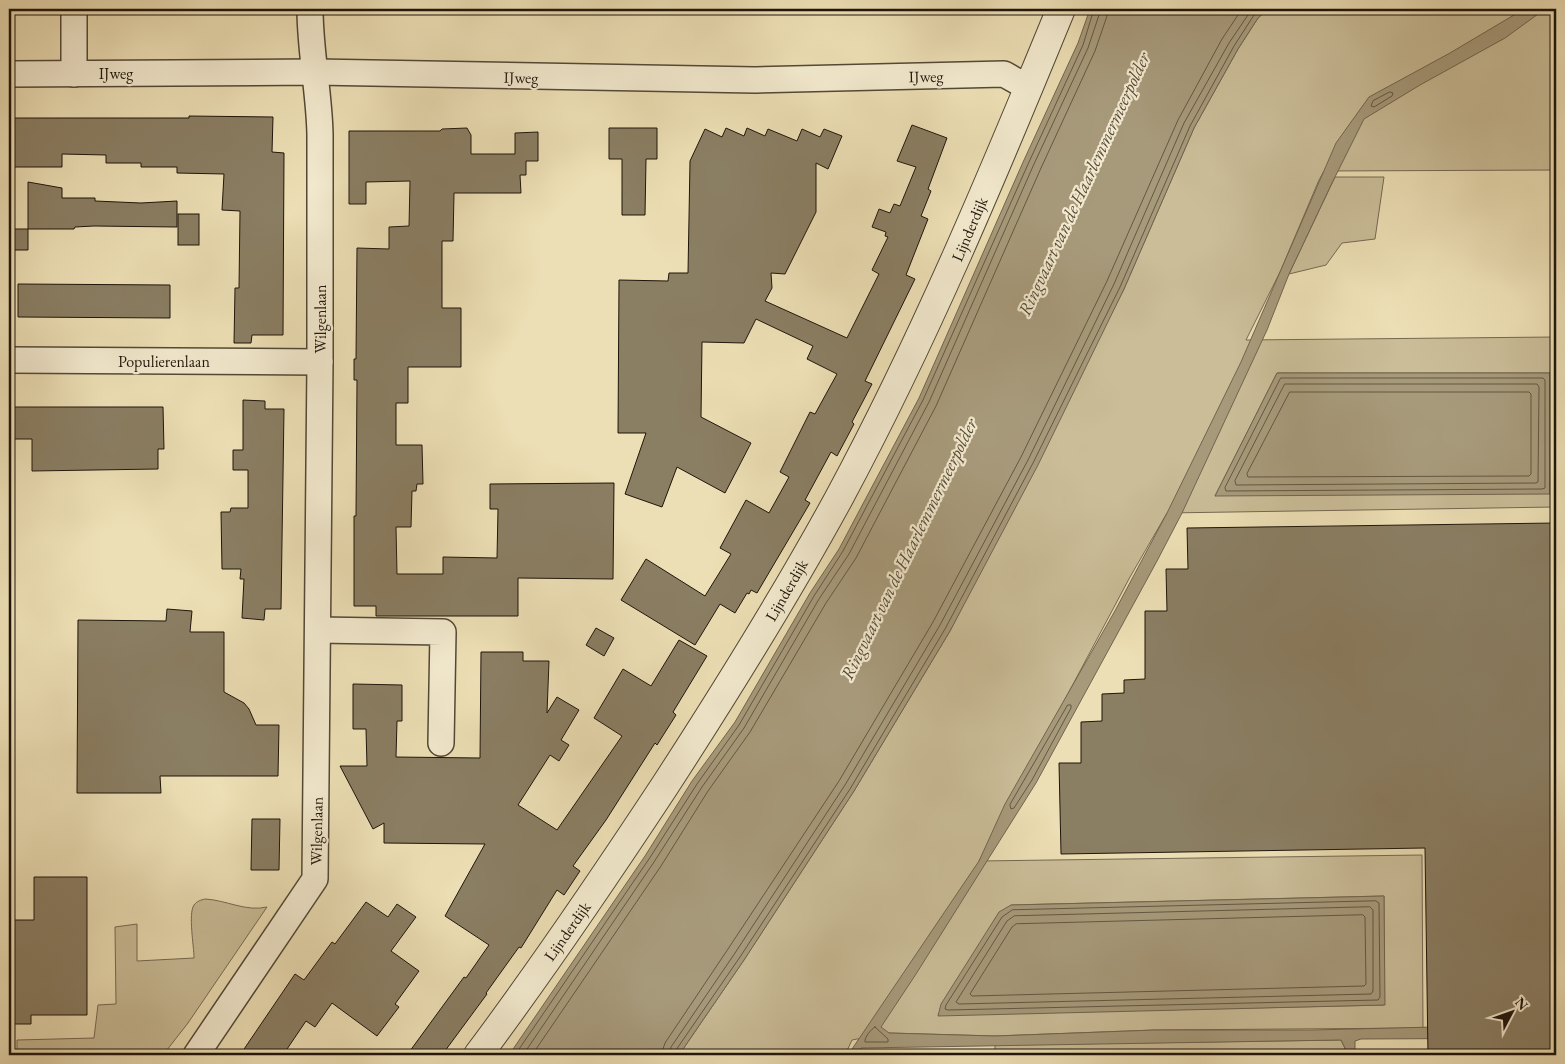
<svg xmlns="http://www.w3.org/2000/svg" width="1565" height="1064" viewBox="0 0 1565 1064" font-family="'EB Garamond',serif">
<rect width="100%" height="100%" fill="#eddfb5"/>
<filter id="stains"><feTurbulence type="fractalNoise" baseFrequency=".004" numOctaves="4"/><feColorMatrix values="0 0 0 0 .2 0 0 0 0 .09 0 0 0 0 .02 0 0 0 .5 -.17"/></filter>
<radialGradient id="worn" r=".72"><stop offset=".6" stop-color="#630" stop-opacity="0"/><stop offset="1" stop-color="#630" stop-opacity=".3"/></radialGradient>
<g fill="#cabd98" stroke="#746952" fill-rule="evenodd">
<path d="M1268,9H1556V170L1324,171L1319,180L1280,272L1246,340L1556,337V507L1167,513L1130,577L979,861L1422,855L1423,1028L1155,1030L995,1036L889,1033L852,1040L845,1055H679L744,960L854,791L950,631L1124,289L1194,128L1238,49L1258,18ZM1277,373H1550L1215,496ZM1384,896V1005L938,1015L1011,905Z"/>
<path d="M1335,177H1384L1375,239L1342,243L1326,265L1289,274Z"/>
<path d="M205,899C226,900 246,912 267,907L188,1023L163,1055H17V1040L94,1038L98,1005L116,1004L115,927L137,924V961L194,958C194,946 188,914 194,905C197,901 201,900 205,899Z"/>
<path d="M1341,1040L1345,1048V1055H995V1045Z"/>
</g>
<g fill="#a79a7b" stroke="#70654e">
<path d="M1090,9H1268L1258,18L1238,49L1194,128L1124,289L1038,465L950,631L854,791L744,960L679,1055H509L645,856L692,781L735,722L810,593L839,549L919,398L1024,160L1078,43Z"/>
<path d="M1524,9H1545L1505,38L1420,85L1364,119L1331,185L1289,274L1267,330L1182,513L1157,561L1036,783L916,974L881,1027L889,1033L995,1036L1155,1030H1313L1556,1024V1038L1361,1039L1355,1041V1055H1345V1048L1341,1040L861,1048L856,1055H848L979,861L1005,804L1116,609L1167,513L1241,362L1336,143L1369,97L1450,53Z"/>
<path d="M1277,373H1550V494L1215,496Z"/>
<path d="M1384,896L1385,1005L938,1016L941,1004L999,912L1011,905Z"/>
</g>
<g fill="none" stroke-linecap="round" stroke-linejoin="round">
<g stroke="#625843" stroke-width="1">
<path d="M1390,92L1393,93L1392,96L1374,107L1371,106L1373,101Z"/>
<path d="M1281,378H1543L1545,380V488L1542,489L1226,491L1225,488Z"/>
<path d="M1285,384H1537L1539,387L1538,482L1536,483L1236,485L1235,481Z"/>
<path d="M1290,392H1529L1531,394V474L1529,476L1248,477L1247,474Z"/>
<path d="M1068,705H1071V708L1032,780L1014,808L1011,809L1010,805Z"/>
<path d="M1376,901L1379,903L1380,997L1378,1000L948,1010L945,1009L946,1005L1002,917L1012,910Z"/>
<path d="M1370,907L1373,910V991L1371,994L959,1004L956,1002L1007,921L1014,916Z"/>
<path d="M1363,915L1365,917L1366,984L1364,986L972,996L970,994L1012,927L1016,924Z"/>
<path d="M875,1027L888,1039V1042H865C864,1038 871,1029 875,1027Z"/>
<path d="M515,1055L649,859L697,784L739,725L814,596L843,551L923,400L1029,162L1083,45L1094,9"/>
<path d="M523,1055L654,862L702,787L744,728L819,599L849,554L929,402L1034,164L1088,48L1101,9"/>
<path d="M532,1055L661,866L708,791L750,732L826,603L856,558L936,406L1041,168L1095,51L1107,16L1108,9"/>
<path d="M661,1055L665,1043L728,949L839,781L933,622L1021,457L1107,281L1178,120L1222,39L1242,9"/>
<path d="M669,1055L671,1047L735,953L845,785L940,625L1028,460L1114,284L1184,123L1229,43L1252,9"/>
<path d="M675,1055L676,1050L740,957L850,789L945,629L1033,463L1120,287L1190,126L1234,46L1254,15L1261,9"/>
</g>
</g>
<g fill="#8a7e63" stroke="#1e150b">
<path d="M189,116L273,117L272,152L284,153L283,335H252L251,343H234L235,288H239L240,211L222,210L224,174L177,173V167H141V163H106V155L62,154V167H9V118H189Z"/>
<path d="M912,125L947,138L928,189L931,191L921,216L928,219L906,275L915,279L865,381L872,384L852,422L854,424L837,456L831,452L805,500L810,503L757,593L751,590L749,594L747,593L735,613L720,604L695,645L621,600L646,559L705,596L731,554L720,548L746,500L769,513L789,477L780,472L810,412L815,414L837,374L807,359L813,346L756,319L744,343L702,342L701,417L751,443L725,493L677,467L662,507L625,494L646,433H618L619,280L668,281L669,273H688L690,161L705,129L722,137L726,128L744,136L747,128L765,136L768,129L797,141L802,129L820,137L824,129L842,136L828,169L816,163V212L785,274L771,273L772,288L765,301L847,338L879,274L872,270L888,237L885,236L886,232L872,227L879,209L890,213L894,204L900,206L916,167L897,161Z"/>
<path d="M467,128L471,135V154H515V133L538,132V161H526V175H520L521,193H454L453,241H442V308H461V367H408V403H396V445H422L423,484H417L416,491H412L411,527H396L397,574H443V557L497,558L498,509H490V484L614,483L613,579L518,578V616H376V606H354V516H356L357,380H354V359H356L357,248L389,249V227L409,226L410,181L366,182V204H349V131H440L442,129Z"/>
<path d="M609,128H657V159H646L645,215H622V159H609Z"/>
<path d="M28,182L62,188V198H95V201L141,203L177,201V227L94,226L75,227L74,229H28V250H9V229H28Z"/>
<rect x="178" y="214" width="21" height="31"/>
<path d="M18,284L170,285V318L18,317Z"/>
<path d="M243,400L265,401V409H284L281,609H265L264,620L242,618L244,579H240L241,569H222L221,512H230L231,508H248V470H233V450H243Z"/>
<path d="M13,407H163L164,449H158V469L32,471V439H13Z"/>
<path d="M1556,523V1055H1428L1425,848L1061,854L1059,763H1081V722L1102,721V694L1124,693V680L1145,679V611H1167L1166,569H1188L1187,528Z"/>
<path d="M167,609L192,611L190,632H224V692L244,703L249,709L256,725H279L278,776H160L161,793H77L78,620L166,621Z"/>
<path d="M596,628L614,638L604,656L586,645Z"/>
<path d="M679,640L707,656L673,712L676,715L657,745L655,743L606,820L573,866L580,871L564,895L557,890L521,948L519,947L486,993L487,994L442,1055H407L464,977L466,978L489,945L445,916L485,844L384,843V823L373,829L340,766H367L366,729H353V684L402,685V721H397L396,757L480,758L481,652H523V661H549L547,713L557,697L579,710L561,740L569,745L559,761L550,755L518,805L557,830L622,736L594,718L623,669L651,686Z"/>
<path d="M252,819H280L279,870H251Z"/>
<path d="M34,877H87V1015H31V1024H9V920H34Z"/>
<path d="M366,902L388,917L397,904L416,917L391,951L419,971L395,1004L399,1007L377,1036L332,1003L315,1027L306,1021L283,1055H240L295,974L304,980L332,942L335,944Z"/>
</g>
<g fill="none" stroke-linecap="round" stroke-linejoin="round">
<g stroke="#524836" stroke-width="28">
<g id="minor">
<path d="M74,9V74"/>
<path d="M9,74L316,72L755,80L1004,74L1029,88"/>
<path d="M9,360L320,362"/>
<path d="M318,630L443,632L441,743"/>
<path d="M196,1055L315,879L320,362V134C319,91 310,51 310,9"/>
</g>
</g>
<g stroke="#524836" stroke-width="30">
<path id="tertiary" d="M478,1055C543,968 604,878 664,787C725,693 785,597 839,498C924,340 993,175 1061,9"/>
</g>
<use href="#minor" stroke="#f3eacf" stroke-width="25"/>
<use href="#tertiary" stroke="#f3eacf" stroke-width="28"/>
</g>
<g text-anchor="middle" stroke-width="4.5" stroke-linejoin="round" paint-order="stroke">
<g font-size="16" fill="#1e150b" stroke="#f3eacf">
<text x="116" y="79">IJweg</text>
<text transform="translate(926 76) rotate(-1)" y="6">IJweg</text>
<text transform="translate(521 77) rotate(1)" y="6">IJweg</text>
<text transform="translate(969 229) rotate(-67)" y="6">Lijnderdijk</text>
<text transform="translate(320 319) rotate(-90)" y="6">Wilgenlaan</text>
<text x="164" y="367">Populierenlaan</text>
<text transform="translate(786 590) rotate(-60)" y="6">Lijnderdijk</text>
<text transform="translate(316 831) rotate(-89)" y="6">Wilgenlaan</text>
<text transform="translate(567 931) rotate(-55)" y="6">Lijnderdijk</text>
</g>
<g font-size="18" font-style="italic" fill="#554a38" stroke="#f3eacf">
<text transform="translate(1084 184) rotate(-65)" y="6">Ringvaart van de Haarlemmermeerpolder</text>
<text transform="translate(909 549) rotate(-64)" y="6">Ringvaart van de Haarlemmermeerpolder</text>
</g>
</g>
<rect width="1565" height="1064" fill="none" stroke="#eddfb5" stroke-width="30"/>
<rect x="10" y="10" width="1545" height="1044" fill="none" stroke="#1e150b" stroke-width="2.5"/>
<rect x="15" y="15" width="1535" height="1034" fill="none" stroke="#1e150b"/>
<g transform="translate(1512 1012) rotate(49)" stroke="#f3eacf" stroke-width="4" paint-order="stroke">
<path d="M0-4L9 19L0 12L-9 19Z" fill="#1e150b"/>
<text y="-8" font-size="14" font-weight="bold" text-anchor="middle" fill="#1e150b">N</text>
</g>
<rect width="100%" height="100%" filter="url(#stains)"/>
<rect width="100%" height="100%" fill="url(#worn)"/>
</svg>
